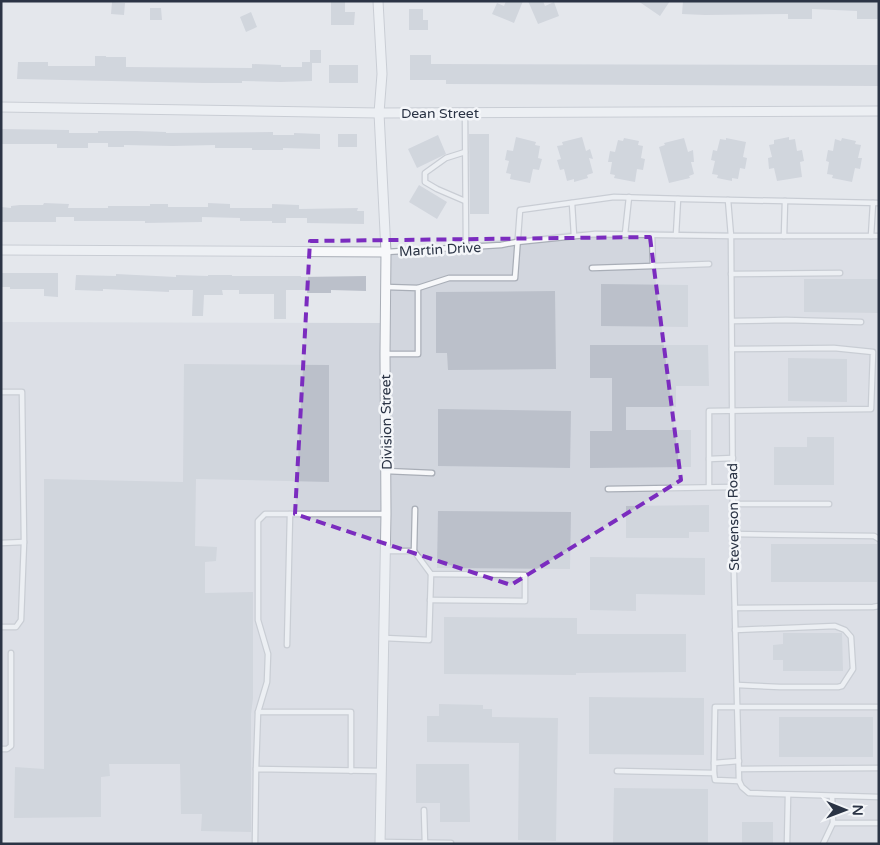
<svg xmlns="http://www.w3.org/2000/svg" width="880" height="845" viewBox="0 0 880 845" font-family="'Varela Round',sans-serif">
<rect width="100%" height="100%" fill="#e4e7ec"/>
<path fill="#d2d6de" d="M629,230L879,235V844H43L1,840V322L384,323V251L522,238L578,231Z"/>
<g fill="#bbc0ca">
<path d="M506,1H523L514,23L492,14L497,3L504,6Z"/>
<path d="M528,1H543L545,6L554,2L559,16L538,24Z"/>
<path d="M638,1H670L660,16Z"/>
<path d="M683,1H879V19H857V11L812,9V19H788V14L705,15L682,14Z"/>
<path d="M112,2L125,3L124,15L111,14Z"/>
<path d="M331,2H345V12H355L354,25H331Z"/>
<path d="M150,8H161L162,20H150Z"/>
<path d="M409,9H423V20H428V30H409Z"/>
<path d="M251,12L257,27L246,32L240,17Z"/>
<path d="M310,50H321V63H312V81L281,82L242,81V83H204L17,79L18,62H48V66H95V56H106V57H126V67L252,68V64L281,65V67H302V62H310Z"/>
<path d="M410,55H431V64L879,65V86L446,84V80H410Z"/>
<rect x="329" y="65" width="29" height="18"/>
<path d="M1,129L69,130V133H98V131H136L166,132V133L273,132V135H294V133L320,134V149L283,148V150H252V148H215V145L173,146L124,145V147H108V143H88V148H57V144H1Z"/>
<rect x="338" y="134" width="19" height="13"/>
<path d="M469,134H489V214H470Z"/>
<path d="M438,135L446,154L417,168L408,149Z"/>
<path d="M516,137L536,142L535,145L540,146L538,158L542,159L539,170L533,169L530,183L510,179L511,174L506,173L509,161L505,160L507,150L513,151Z"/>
<path d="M582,137L586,151L590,149L593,159L589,158L593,173L587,175L588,178L574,182V179L567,181L564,169L560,170L557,160L561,159L557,146L563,145L562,142Z"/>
<path d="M789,137V140L795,139L797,151L802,150L804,161L800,162L802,177L777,181L774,168L769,169L768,158L772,157L769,145L774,144V140Z"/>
<path d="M624,138L639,141L638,145L643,146L641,158L645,159L643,170L637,169L635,182L614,178L615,175L610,174L612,162H608L610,151L615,152L618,140L623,141Z"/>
<path d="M684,138L688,152L693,150L694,162H691L694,174L689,176L690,178L669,183L659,147L665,145L664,143Z"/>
<path d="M726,138L746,142L743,157L747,158L745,169L740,168L738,179L732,178V181L717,178L718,175L712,174L715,161L711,160L713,150L717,151L720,139L726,140Z"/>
<path d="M842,138L856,141L855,144L861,145L858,158H862L860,169L855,168L852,182L832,178L833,175L827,174L829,162L826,161L828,150L833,151L835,139L841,141Z"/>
<path d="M419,185L447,202L437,219L409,202Z"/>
<path d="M44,203L69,204L68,208H108V206H150V204H168V207H208V203L230,204V208H272V204L299,205V209L358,208L357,211H364V224L307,223V218H286V223H272V221H240V218L202,217V222L145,223V221H74V217H56V222H1V207L11,208V206L20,205H43Z"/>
<path d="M1,273H58V297L44,296V289H10V287H1Z"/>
<path d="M116,274L176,277V275L208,276V275H232V276H301V277L366,276V291L331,290V293H307V290H286V319H274V294H239V290H222L223,295H204L203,316H192L193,290H169V292L103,289V291L75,290L76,275L116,276Z"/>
<path d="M804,279H879V313L804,312Z"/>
<path d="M601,284L688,285V327L601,326Z"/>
<path d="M555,291L556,369L448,370L447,353H436V292Z"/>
<path d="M590,345H708L709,386H676V407H626V430H691V467L590,468V431H612V378H590Z"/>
<path d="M788,358L847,359V402L788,401Z"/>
<path d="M184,364L329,365V482L196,479L195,546L217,547L216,561L205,562V593L253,592V698L251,714V832L201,831L202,814H181L180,764H109L110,776L101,777V817L14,818L15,767L44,769V479L183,482Z"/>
<path d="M438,409L571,411L570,468L438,466Z"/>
<path d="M807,437H834V485H774V447H807Z"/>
<path d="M709,505V532H689V538H626V506Z"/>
<path d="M438,511L571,512L570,569L437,568Z"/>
<rect x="771" y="544" width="106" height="38"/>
<path d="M590,557L705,558V595L636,594V611L590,610Z"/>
<path d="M444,617L577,618V634H686V672L576,673V675L444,674Z"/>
<path d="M783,633H842L843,671H783V660H773V645L783,644Z"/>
<path d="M589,697L704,698V755L589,754Z"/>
<path d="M439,704L483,705V709H492V717L558,718L556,841L518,840L519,743L427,742V716H439Z"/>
<rect x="779" y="717" width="94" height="40"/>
<path d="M416,764H469L470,822H440V803H416Z"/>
<path d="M614,788L708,789V844H613Z"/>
<rect x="742" y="822" width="31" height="22"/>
</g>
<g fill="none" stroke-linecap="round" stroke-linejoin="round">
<g stroke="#a9aeb7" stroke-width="7">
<g id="service">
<path d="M465,113L466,248"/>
<path d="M465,152L446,158L425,173V182L437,189L465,201"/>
<path d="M728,200L731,236L733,534L739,781L742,787L749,793L879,797"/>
<path d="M572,203L574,236"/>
<path d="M625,234L629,197"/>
<path d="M652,235L653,266L709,264"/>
<path d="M676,235L678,199"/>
<path d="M784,236L785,201"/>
<path d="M871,236L873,203"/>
<path d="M386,252L501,245L517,242L595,234L731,236H879"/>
<path d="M592,268L653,266"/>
<path d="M731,274L840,273"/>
<path d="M418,288L449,278H515L520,210L614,197L685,199L879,203"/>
<path d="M732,321L786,320L861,322"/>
<path d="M385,354H418V288L386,287"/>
<path d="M1,392H22L24,542L21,620L16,627H1"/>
<path d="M709,459L733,458"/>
<path d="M386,471L432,473"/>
<path d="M709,487V411L871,409L873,352L834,348L732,349"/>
<path d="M608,489L733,487"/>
<path d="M733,504H829"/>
<path d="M733,534L874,536L879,539"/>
<path d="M1,543L24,542"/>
<path d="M385,551H414L415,509"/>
<path d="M414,551L431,574L525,575V601L430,600"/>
<path d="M735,608L873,607L879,606"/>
<path d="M735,630L835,626L845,630L851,637L853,669L842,686L838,687H780L737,685"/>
<path d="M384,638L429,640L431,574"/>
<path d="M287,645L290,514"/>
<path d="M258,712H351V771"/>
<path d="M1,749H7L11,746V653"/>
<path d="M714,763L715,707H879"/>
<path d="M256,769L258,712L267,682L268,654L258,620V521L265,514H386"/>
<path d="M739,769L879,768"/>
<path d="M617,771L714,773L715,780L739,781"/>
<path d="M714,773V763L739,761"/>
<path d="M424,810L425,844"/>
<path d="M833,823H879"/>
<path d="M380,842L451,843"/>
<path d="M255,844L256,769L382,771"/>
<path d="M787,844L788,795"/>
<path d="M823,844L833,823L832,796"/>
</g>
</g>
<g stroke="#a9aeb7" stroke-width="11">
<g id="minor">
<path d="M378,1L382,74L379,113L386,252L385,354L386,514L380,844"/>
<path d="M1,107L379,113L879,111"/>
<path d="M1,250L386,252"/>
</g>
</g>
<use href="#service" stroke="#f7f8fa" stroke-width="4.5"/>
<use href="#minor" stroke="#f7f8fa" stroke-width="9"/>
</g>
<path d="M0 0H880V845H0ZM650,237L681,480L511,585L295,514L310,241Z" fill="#e4e7ec" fill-opacity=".55" fill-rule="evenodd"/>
<path fill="none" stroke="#7b2cbf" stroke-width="4" stroke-dasharray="10 6" stroke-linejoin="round" d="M650,237L681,480L511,585L295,514L310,241Z"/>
<g text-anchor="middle" stroke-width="5" stroke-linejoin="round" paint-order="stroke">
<g font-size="14" fill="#2b3445" stroke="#f4f6f9">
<text x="440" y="118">Dean Street</text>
<text transform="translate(440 249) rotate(-3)" y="5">Martin Drive</text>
<text transform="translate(386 422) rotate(-91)" y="5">Division Street</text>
<text transform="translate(733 517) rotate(-91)" y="5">Stevenson Road</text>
</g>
</g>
<rect width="880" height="845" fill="none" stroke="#2b3445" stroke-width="5"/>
<g transform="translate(845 810) rotate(91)" stroke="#f4f6f9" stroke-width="4" paint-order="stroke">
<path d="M0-4L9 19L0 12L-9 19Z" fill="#2b3445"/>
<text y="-8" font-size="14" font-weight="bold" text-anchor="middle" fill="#2b3445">N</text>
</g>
</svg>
